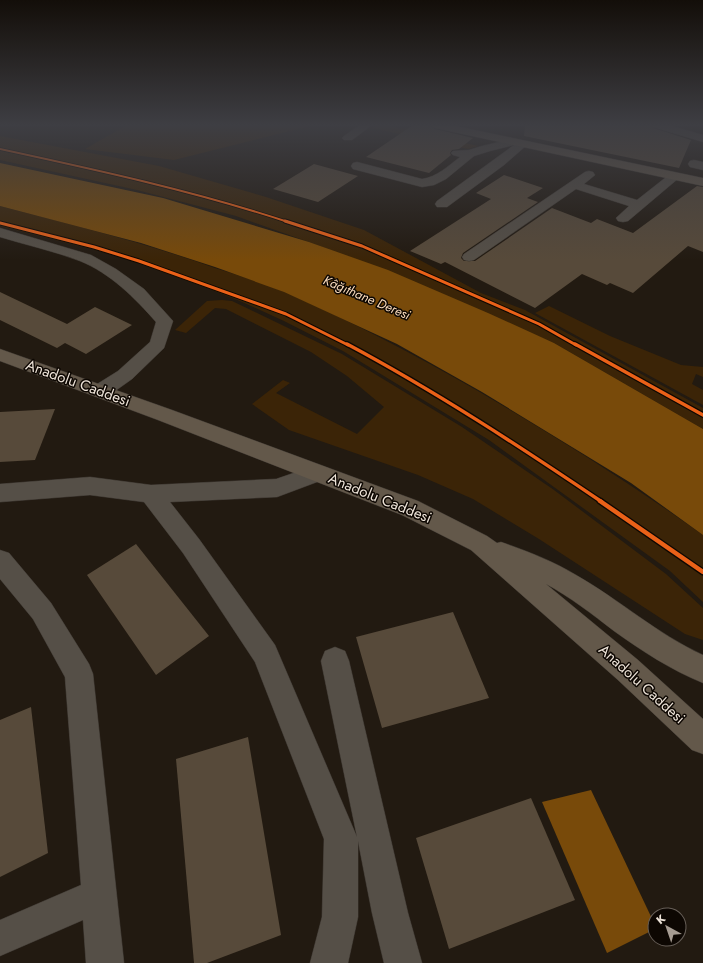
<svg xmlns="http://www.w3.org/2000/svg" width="703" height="963" viewBox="0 0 703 963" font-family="Jost,sans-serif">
<rect width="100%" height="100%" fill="#221a11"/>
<g fill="#3b2407">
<path d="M127,125H314L174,160L85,149Z"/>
<path d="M378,125H386L478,146L468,149L372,128Z"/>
<path d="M0,136L159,166L266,197L364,230L481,293L525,310L703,408V429L554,343L320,246L236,216L137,190L0,160Z"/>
<path d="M0,206C73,225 145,243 215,268C238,275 260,282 282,291C350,320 415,355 478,391C555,436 630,483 703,535V602L670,571L489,440L343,351L284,321L240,301L207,288L122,257L0,226Z"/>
<path d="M222,300L232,301L342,354L462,427L554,490L666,574L703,608V640L685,634L539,539L473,499L418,475L289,430L252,404L283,380L290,383L276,393L357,434L384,407L347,376L311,352L226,309L215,308L186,333L175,330L207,301Z"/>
<path d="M549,306L610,336L681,365L703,367V377L696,374L692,384L703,390V405L535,313Z"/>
</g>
<g fill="#784a0a">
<path d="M0,163L163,198L309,242L388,270L488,313L554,343L703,429V535L631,483L482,392L397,344L284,292L215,267L141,243L0,206Z"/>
<path d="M591,790L655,925V929L607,953L542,802Z"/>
</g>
<g fill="#574a3a">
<path d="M413,125H429L435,129L473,138L459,149L452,150L450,153L451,155L429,173L366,157Z"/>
<path d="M525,125H651L653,128L691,140L679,168L524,136Z"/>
<path d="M314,164L358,176L318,202L273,189Z"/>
<path d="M504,175L543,188L527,198L538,202L463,253L461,258L464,261H475L552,208L591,223L597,219L633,233L697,186L703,187V252L688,246L633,293L610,283L607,285L582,274L535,308L445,262L441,264L410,251L491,199L476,193Z"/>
<path d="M0,292L67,324L95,307L132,325L86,354L65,343L57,348L0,320Z"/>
<path d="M55,409L35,460L0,462V412Z"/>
<path d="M136,544L209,636L156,675L87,575Z"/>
<path d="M453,612L489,698L382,728L356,637Z"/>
<path d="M31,707L48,853L0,877V720Z"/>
<path d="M248,737L281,935L207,963H194L176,759Z"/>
<path d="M531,798L575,900L449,949L416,838Z"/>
</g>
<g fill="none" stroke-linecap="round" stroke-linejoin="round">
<g stroke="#3c3630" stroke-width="1">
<g id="minor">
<path d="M360,125H372L352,140H344L342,138L344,136Z"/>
<path d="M652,125H669L703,135V142L653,127Z"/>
<path d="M512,139L518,142H526L528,144L504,165L447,207H437L435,204L437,201L514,145L490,151L474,156L446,179L434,185L422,187L353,169L351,166L353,163L357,162L422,179C437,177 448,166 460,157L453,155L451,153L453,151L469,150L482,146Z"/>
<path d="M694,160L703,162V170L690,167L688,164L690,161Z"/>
<path d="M589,171L593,172L595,175L584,184L637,200L670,174H678L680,177L628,221L623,222L618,221L616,218L629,206L576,189L474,260L469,261L464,260L462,257L464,254L585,172Z"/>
<path d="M0,228L91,255L116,269L144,289L173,321L164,348L132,379L108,396L101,397L94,396L91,391L94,386L118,371L150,342L156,322C135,298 110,273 80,261C54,251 26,245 0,237Z"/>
<path d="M317,465L325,467L328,473L325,479L277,497L170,502L199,539L275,645L357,837L321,661L325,651L335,647L345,651L349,661L408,913L422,963H384L372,913L358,841V917L348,963H310L322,917L324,839L255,662L183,553L144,502L90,495L0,502V484L90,477L151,485L276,479Z"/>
<path d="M0,550L9,553L51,603L89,664L93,674L124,963H86L83,920L0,956V920L81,885L65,677L33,619L0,579Z"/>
</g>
</g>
<g stroke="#3c3630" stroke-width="1">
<g id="major">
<path d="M430,125H451L703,178V186L435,128Z"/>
<path d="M0,349L172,410L418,501L487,536L497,543L501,542C527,551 553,561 576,575C620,600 657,634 703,655V683C671,670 642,651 614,631C592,614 570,597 546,584L638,660L703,719V754L692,750L618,680L471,550L402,515L158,420L0,361Z"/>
</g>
</g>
<use href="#minor" fill="#554f47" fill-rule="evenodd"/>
<use href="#major" fill="#63584a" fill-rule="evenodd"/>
<g stroke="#0d0702" stroke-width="3.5">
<path id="cycleway-far3" d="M0,149C97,170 194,191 288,222"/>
</g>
<g stroke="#0d0702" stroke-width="5">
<g id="cycleway-far2">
<path d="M285,221L362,246L539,324L576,345"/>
<path d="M0,223L94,247L139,261L286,314L348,345"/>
</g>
</g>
<g stroke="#0d0702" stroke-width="6">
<g id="cycleway-far1">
<path d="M347,344C435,391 519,446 602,502"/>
<path d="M575,344L703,415"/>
</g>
</g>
<g stroke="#0d0702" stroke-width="7">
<path id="cycleway" d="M600,501L703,572"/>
</g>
<use href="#cycleway-far3" stroke="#ea6118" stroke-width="2"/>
<use href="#cycleway-far2" stroke="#ea6118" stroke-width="3"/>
<use href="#cycleway-far1" stroke="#ea6118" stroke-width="3.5"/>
<use href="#cycleway" stroke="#ea6118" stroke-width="4.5"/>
</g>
<linearGradient id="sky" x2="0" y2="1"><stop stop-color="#130e09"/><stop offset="0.48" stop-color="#3e3e43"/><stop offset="1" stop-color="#3e3e43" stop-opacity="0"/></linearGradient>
<rect width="703" height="260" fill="url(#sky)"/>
<g text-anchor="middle" stroke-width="3" stroke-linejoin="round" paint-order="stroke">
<g font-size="13" font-style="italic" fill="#f9dbbd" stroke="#0d0702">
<text transform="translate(367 297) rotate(23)" y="5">Kâğıthane Deresi</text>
</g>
<g font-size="15" fill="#eee4d9" stroke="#0d0702">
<text transform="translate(78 383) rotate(20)" y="5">Anadolu Caddesi</text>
<text transform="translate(380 498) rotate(22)" y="5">Anadolu Caddesi</text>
<text transform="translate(642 684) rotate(42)" y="5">Anadolu Caddesi</text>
</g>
</g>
<g transform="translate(667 927) rotate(320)"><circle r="19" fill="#0d0702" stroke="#675f58"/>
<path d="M0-3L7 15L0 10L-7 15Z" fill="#a79d93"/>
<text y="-6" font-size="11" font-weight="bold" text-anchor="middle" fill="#eee4d9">K</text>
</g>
</svg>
